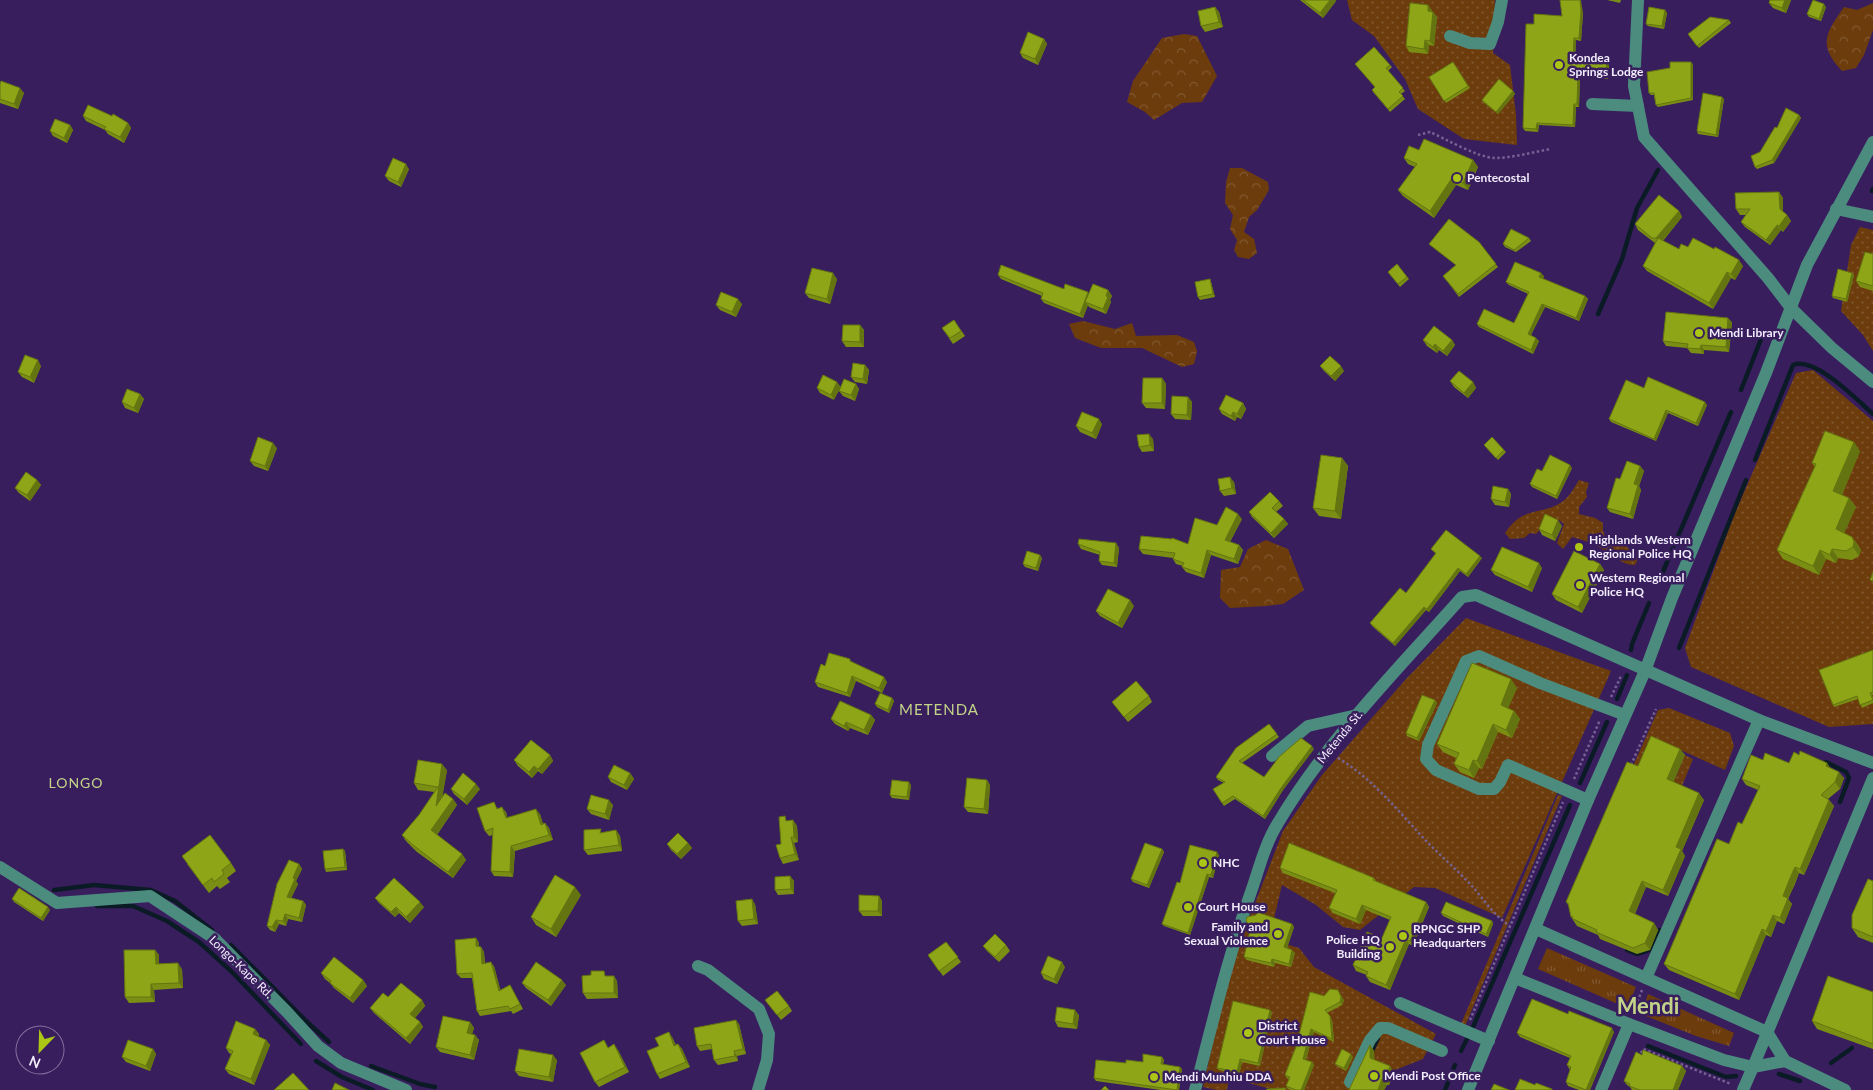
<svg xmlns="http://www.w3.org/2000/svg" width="1873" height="1090" viewBox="0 0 1873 1090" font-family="Lato,sans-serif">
<defs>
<pattern id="grass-dots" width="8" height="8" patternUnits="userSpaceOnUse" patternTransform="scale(1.25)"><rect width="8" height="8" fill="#6d3c0c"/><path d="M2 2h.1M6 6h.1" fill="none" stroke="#825830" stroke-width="1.8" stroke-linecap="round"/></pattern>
<pattern id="forest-crowns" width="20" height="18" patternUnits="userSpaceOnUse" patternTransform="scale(1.25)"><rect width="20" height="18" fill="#6d3c0c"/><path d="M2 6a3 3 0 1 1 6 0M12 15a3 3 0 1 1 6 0" fill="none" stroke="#825830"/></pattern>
<pattern id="park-tufts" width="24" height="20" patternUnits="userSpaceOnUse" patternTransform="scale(1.25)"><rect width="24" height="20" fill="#6d3c0c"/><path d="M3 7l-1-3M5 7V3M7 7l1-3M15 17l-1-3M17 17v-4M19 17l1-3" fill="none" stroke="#825830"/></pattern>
</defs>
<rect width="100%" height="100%" fill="#391e5e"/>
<g fill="url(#grass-dots)">
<path d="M1347,0H1495L1493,53L1510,65L1516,114L1517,145L1464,139L1418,109L1405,79L1374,36L1352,20Z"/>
<path d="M1860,227L1873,230V351L1863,335L1841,311L1851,245Z"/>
<path d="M1813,370L1873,421V724L1829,727L1691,667L1685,648L1734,515L1796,373Z"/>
<path d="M1579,480L1589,483L1586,492L1587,497L1579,507V514L1595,518L1603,523V531L1606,538L1623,543L1630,550L1640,555L1635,565C1620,565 1608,551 1595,545C1591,542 1578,539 1572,537L1563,549L1557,543L1564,524L1559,520L1543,527L1536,534L1530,533L1524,538L1510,539L1505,533C1524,505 1541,516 1562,502C1570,496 1574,488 1579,480Z"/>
<path d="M1466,618L1611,671L1502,918L1435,888L1414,887L1360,930L1343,927L1316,905L1282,885L1269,939L1299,948L1314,967L1436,1034L1423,1059L1395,1070L1378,1090H1275L1229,1078L1227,1090H1217L1203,1087L1228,973L1283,831L1322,775L1406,679Z"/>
<path d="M1669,708L1730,733L1734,746L1725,770L1656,739L1646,764L1676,777L1685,755L1693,759L1682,786L1633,766L1658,710Z"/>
<path d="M1558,795L1562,796L1465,1026L1461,1024Z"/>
</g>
<g fill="url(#forest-crowns)">
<path d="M1873,3V30L1864,55L1856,68L1842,71C1818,45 1825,34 1844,7L1857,10Z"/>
<path d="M1184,34L1197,36L1217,76L1202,102L1182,103L1154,120L1145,112L1127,102L1133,81L1162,38Z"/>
<path d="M1230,168H1242L1268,182L1269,190L1257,210L1249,217L1244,232L1254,239L1257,253L1249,259L1238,257L1234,250L1237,240L1230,229L1233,215L1225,203L1226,182Z"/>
<path d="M1083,321L1115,329L1132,323L1136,336L1177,335L1194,342L1197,351L1194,364L1182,367L1142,348H1101L1075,338L1069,324Z"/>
<path d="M1266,540L1288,549L1304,590L1283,604L1266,606L1230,608L1220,598L1221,570L1240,567L1248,549Z"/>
</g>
<g fill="url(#park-tufts)">
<path d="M1547,948L1636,987L1627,1008L1538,969Z"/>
<path d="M1648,994L1734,1033L1729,1046L1696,1036L1641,1014Z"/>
</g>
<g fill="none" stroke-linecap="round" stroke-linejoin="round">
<g stroke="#0b1b26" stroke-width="4.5">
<path d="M1872,191L1873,189"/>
<path d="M1598,314L1622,259L1637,208L1658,170"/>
<path d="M1741,390L1761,339"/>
<path d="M1755,460L1793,365C1815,356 1857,400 1873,414"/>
<path d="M1659,581L1731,412"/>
<path d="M1679,648L1746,480"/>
<path d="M1631,650L1632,644L1649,603"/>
<path d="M1617,699L1627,675"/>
<path d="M1826,762L1846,772L1849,778L1840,802"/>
<path d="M1580,783L1607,722"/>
<path d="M54,890L94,885L151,890L175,901L212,930"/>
<path d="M97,906H133L167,921L199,942L231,971L301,1044"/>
<path d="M231,945L306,1021L329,1042"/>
<path d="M1627,950L1637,954L1652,949L1660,930"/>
<path d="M1473,1027L1570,805"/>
<path d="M1648,1046L1726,1077L1736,1076"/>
<path d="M1461,1051L1468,1037"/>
<path d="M1371,1053L1378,1038"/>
<path d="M316,1061L342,1077L373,1090"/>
<path d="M1831,1063L1852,1048"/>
<path d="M371,1066L420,1084L435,1087"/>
<path d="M1779,1074L1800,1081"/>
<path d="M1445,1090L1455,1065"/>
</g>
<g stroke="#766292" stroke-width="2.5" stroke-dasharray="2.5 2.5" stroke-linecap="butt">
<path d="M1418,135L1430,132C1446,139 1477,157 1494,158C1513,158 1532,152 1551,149"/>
<path d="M1611,697L1621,676"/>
<path d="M1338,758C1373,779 1399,812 1427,842C1441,856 1457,870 1471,885C1483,898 1494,916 1510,926"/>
<path d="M1631,765L1656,709"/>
<path d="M1574,779L1600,720"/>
<path d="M1634,1011L1642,990"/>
<path d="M1470,1020L1563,802"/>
<path d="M1641,1053L1643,1049L1731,1084"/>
</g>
<g stroke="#4c8c7f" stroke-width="12">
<path d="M1638,0L1634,86L1644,137L1768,278L1791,308L1832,348L1873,382"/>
<path d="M1450,36L1470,43L1490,44L1498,22L1502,0"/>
<path d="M1592,104L1638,106"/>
<path d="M1836,209L1873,217"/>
<path d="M1272,756L1308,726L1357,715"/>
<path d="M1588,800L1508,765L1500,782L1494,789H1479L1436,770L1426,759L1428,745L1466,661L1479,656L1540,683L1625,715"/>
<path d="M0,867L57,903L150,896L215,939L287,1012L318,1046L341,1063L406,1090"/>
<path d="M1536,929L1767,1032L1785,1061"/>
<path d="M698,966L708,970L759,1009L769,1034L767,1060L758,1090"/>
<path d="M1515,978L1629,1024L1724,1060L1753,1067L1873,778"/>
<path d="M1646,978L1759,720"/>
<path d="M1400,1003L1489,1041"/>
<path d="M1350,1082L1370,1040L1380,1028H1388L1442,1051"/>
<path d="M1195,1090C1213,1021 1229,953 1253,886C1260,865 1266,842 1278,823C1327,740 1399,668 1462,597L1476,595L1759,720L1873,763"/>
<path d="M1468,1090L1588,800L1645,671L1672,598L1766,373L1807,265L1873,142"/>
<path d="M1601,1090L1629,1024"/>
<path d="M1743,1090L1753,1067L1785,1061L1845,1090"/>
</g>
</g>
<g fill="#7a8e14">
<path d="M1300,0H1335L1336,1L1323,18Z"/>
<path d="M1607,0H1621L1620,3Z"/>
<path d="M1770,0H1791L1786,13L1773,8L1769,3Z"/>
<path d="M1215,7L1219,12L1223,27L1205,32L1201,26Z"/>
<path d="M1826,7L1821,21L1809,17L1807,14Z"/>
<path d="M1432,10V12H1433L1437,17L1434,46L1429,45L1428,54L1409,52L1406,46Z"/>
<path d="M1665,10L1667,13L1664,29L1648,26L1646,24Z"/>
<path d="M1583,13L1581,41L1576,40L1575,60L1607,62L1609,65L1608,79L1580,77L1579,107H1576L1575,127L1539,125L1538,132L1525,131L1523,128L1534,24L1562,16Z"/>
<path d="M1729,20L1731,23L1699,48L1688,34Z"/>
<path d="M1044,39L1047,44L1038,65L1023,58L1020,53Z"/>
<path d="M1453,62L1470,88L1446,103L1429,77Z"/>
<path d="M1693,64V100L1658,107L1656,105L1654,95H1651L1649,93Z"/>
<path d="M1390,65L1392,67L1388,71L1405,91L1401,94L1405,99L1390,112L1373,92L1375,87L1357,66Z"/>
<path d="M0,84L24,93L18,109L0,103Z"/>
<path d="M1513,91L1515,94L1498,114L1483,102L1482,100Z"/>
<path d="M1724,99L1718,137L1698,134L1697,131Z"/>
<path d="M1799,115L1801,118L1774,163L1757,169L1755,167L1760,152L1777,128Z"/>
<path d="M83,116L128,123L131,128L124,143L108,134L105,130L86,121Z"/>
<path d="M70,125L73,130L67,143L53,136L50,131Z"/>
<path d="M1419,150L1473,160L1478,167L1468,190L1456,185L1434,218L1403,196L1398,190L1415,167L1408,164L1404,158Z"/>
<path d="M409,169L401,187L389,181L385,176Z"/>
<path d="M1779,192L1783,198V212L1787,215L1791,221L1783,232L1781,230L1770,245L1745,227L1741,222L1746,215H1740L1736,209Z"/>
<path d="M1679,211L1682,217L1663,241L1679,249L1688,247L1743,266L1735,280L1731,278L1713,309L1647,271L1643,266L1655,243L1638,230L1635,224Z"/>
<path d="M1529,238L1531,241L1516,252L1505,247L1503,244Z"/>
<path d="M1479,242L1498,267L1459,297L1443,276L1456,265L1431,246L1429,244Z"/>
<path d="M1873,254V291L1860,287L1856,281Z"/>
<path d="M1397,264L1409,279L1400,287L1388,272Z"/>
<path d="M1852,273L1854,275L1847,302L1833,298L1832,296Z"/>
<path d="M998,275L1089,294L1108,290L1112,296L1110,300L1111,302L1106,314L1089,307L1088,305L1083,318L1044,303L1041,299L1042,296L1001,279Z"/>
<path d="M1544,276L1543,279L1585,296L1588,299L1579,321L1545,307L1531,335L1539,341L1533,354L1479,327L1477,324L1514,323L1528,294L1509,285L1506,282Z"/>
<path d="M837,279L830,304L809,298L805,293Z"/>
<path d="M1210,279L1211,282L1215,297L1200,300L1198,297Z"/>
<path d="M742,304L736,317L720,310L716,305Z"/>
<path d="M954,320L965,336L953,344L942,328Z"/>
<path d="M1732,322L1729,352L1704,350V354L1691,353L1687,348L1666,346L1663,341Z"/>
<path d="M860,325L864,330V347H846L842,341Z"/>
<path d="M1423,340H1452L1455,345L1447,356L1439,350L1437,353L1427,346Z"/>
<path d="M865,365L869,370L867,384L855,382L851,377Z"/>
<path d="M41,366L34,383L22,377L18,372Z"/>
<path d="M1320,366L1344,371L1335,381L1324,371Z"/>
<path d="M823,375L834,400L820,393L817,388Z"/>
<path d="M1162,378L1166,384L1165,409L1146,408L1142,403Z"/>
<path d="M1450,381L1473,382L1476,388L1468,398L1454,387Z"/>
<path d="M856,384L859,389L855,401L843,396L839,391Z"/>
<path d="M1644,388L1707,405L1698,426L1668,413L1656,441L1611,422L1609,419Z"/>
<path d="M140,394L144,399L138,413L125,408L122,402Z"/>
<path d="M1188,397L1192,402L1191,420L1175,419L1171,414Z"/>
<path d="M1243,403L1246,409L1241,419L1237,417L1235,421L1222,414L1219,409Z"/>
<path d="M1102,424L1096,439L1080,432L1076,426Z"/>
<path d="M1153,439L1154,451L1142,452L1139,447Z"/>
<path d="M1484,445L1504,450L1506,452L1498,460Z"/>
<path d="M277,448L268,471L254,466L250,461Z"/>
<path d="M1860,451L1842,495L1849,498L1856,507L1844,533L1852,537L1858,545L1861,550L1859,556L1852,560L1838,558L1836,563L1826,559L1819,575L1783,559L1777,550L1815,467L1812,463Z"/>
<path d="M1342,458L1348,466L1341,519L1319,516L1313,508Z"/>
<path d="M1640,466L1644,471L1639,486L1641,490L1633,519L1610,512L1607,508L1620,479Z"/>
<path d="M1572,468L1557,499L1532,487L1530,484L1542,471Z"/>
<path d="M37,480L41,485L30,501L19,493L15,488Z"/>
<path d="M1234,482L1236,494L1224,496L1220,491Z"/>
<path d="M1508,489L1511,494L1509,507L1495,505L1491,499Z"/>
<path d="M1279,501L1283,506L1276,512L1284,519L1288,524L1274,538L1252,517L1249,512Z"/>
<path d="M1242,519L1230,542L1239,545L1243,550L1238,564L1211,555L1204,578L1186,572L1182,567L1183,566L1176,564L1173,559V558L1143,554L1139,549L1188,544L1217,525Z"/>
<path d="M1562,526L1555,541L1542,535L1539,529Z"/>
<path d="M1116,543L1119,548L1117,567L1102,565L1099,561L1100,555L1081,549L1078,544Z"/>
<path d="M1431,549L1482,558L1468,577L1460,571L1429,612L1426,610L1395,646L1372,626L1370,623L1406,593L1436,554Z"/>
<path d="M1042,558L1038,571L1025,567L1023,564Z"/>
<path d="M1600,564L1604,570L1582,613L1556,600L1552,594Z"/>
<path d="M1542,568L1532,592L1495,575L1491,570Z"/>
<path d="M1134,606L1122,628L1100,616L1096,611Z"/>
<path d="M1873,650V695H1872L1873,698V703L1862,708L1858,699L1834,707L1833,705Z"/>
<path d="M853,663L887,682L882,693L856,681L850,697L818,687L815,682L825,666Z"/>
<path d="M1517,688L1508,708L1514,711L1520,719L1512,738L1498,732L1482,769L1479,768L1474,778L1460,772L1454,764L1456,758L1443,752L1437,744Z"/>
<path d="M1149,696L1152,702L1128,722L1112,702Z"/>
<path d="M892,698L894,701L889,713L877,707L875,704Z"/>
<path d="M1435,700L1437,703L1419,741L1407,736L1406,733Z"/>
<path d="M871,715L875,720L868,735L850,728L848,731L835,724L831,719Z"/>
<path d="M1269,724L1279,737L1242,763L1264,777L1314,749L1283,790L1265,819L1235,799L1224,806L1222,803L1224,783L1218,780L1216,777Z"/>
<path d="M1680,749L1685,755L1673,782L1704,800L1682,851L1685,856L1668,896L1646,887L1635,914L1654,923L1658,930L1650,950L1637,954L1600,939L1598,935L1577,926L1571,917L1569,906L1566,902L1638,766Z"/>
<path d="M550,755L553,761L542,774L538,771L532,778L518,766L514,760Z"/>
<path d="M1763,760L1789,763L1831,769L1844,778L1840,789L1828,799L1829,800L1834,806L1804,875L1799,873L1795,884L1788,899L1792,904L1784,924L1777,921L1771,937L1766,935L1739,1000L1669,970L1664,964L1729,844L1742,824L1758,790L1746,785L1742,779Z"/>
<path d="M447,770L442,797L453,799L457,805L437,835L462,854L466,860L453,878L417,852L406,841L402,835L419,815L434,792L418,790L414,783Z"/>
<path d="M630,773L634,779L627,790L611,782L608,777Z"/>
<path d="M987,780L990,785L988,814L968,812L964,807Z"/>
<path d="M911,785L909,800L892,798L890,795Z"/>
<path d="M451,789H480L467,805L454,794Z"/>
<path d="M613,805L609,820L591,814L587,809Z"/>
<path d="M498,807V808L506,812L507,817L540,814L543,824L545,823L549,828L553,840L515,851L513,877L494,876L491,871L493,835L489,836L485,831Z"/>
<path d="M793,820L797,826L798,842L794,843L799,860L783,864L780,858L781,844L788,821Z"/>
<path d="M616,830L620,836L622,851L588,855L584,850Z"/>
<path d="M688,843L692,848L681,859L671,850L667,844Z"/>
<path d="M343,849L345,851L347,870L326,872L325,869Z"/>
<path d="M1162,849L1164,852L1149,888L1133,882L1131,879Z"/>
<path d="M1219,855L1213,878L1209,877L1190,935L1164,926L1162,924L1180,883Z"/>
<path d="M231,863L236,871L227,878L230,882L220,889L217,886L209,893L187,864Z"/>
<path d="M299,864L302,869L296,881L298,884L291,898L303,901L306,905L302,922L288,919L286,926L279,924L275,932L270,930L267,926Z"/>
<path d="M1280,868L1374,878L1376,881L1426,902L1429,907L1413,946L1409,944L1390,990L1370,982L1366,976L1367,975L1356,971L1353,965L1382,938L1390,920L1366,910L1360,924L1333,913L1329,908L1335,893L1283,873Z"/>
<path d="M790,876L794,881V894L778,895L775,890Z"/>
<path d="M1873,881V943L1858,937L1852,928Z"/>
<path d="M581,895L556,937L536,925L531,917Z"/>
<path d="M879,896L882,901V916H863L859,911Z"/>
<path d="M375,898L424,907L410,923L399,913L395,917L379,903Z"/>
<path d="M12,899L50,910L43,921L14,902Z"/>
<path d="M755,904L758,924L742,926L738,921Z"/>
<path d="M1441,913L1492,921L1493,924L1488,937L1443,916Z"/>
<path d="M1246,921L1292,924L1294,927L1287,948L1295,953L1291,967L1275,963L1274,967L1247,960L1244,957L1251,927Z"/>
<path d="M476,938L479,943V947H481L484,952L485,963L494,966L500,990L510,985L523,1009L513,1014L511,1011L480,1016L477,1011L472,978H461L457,974Z"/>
<path d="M946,942L961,962L943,976L928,955Z"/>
<path d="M1006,945L1010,951L999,962L987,951L983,946Z"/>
<path d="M155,950L159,955V964L182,969L183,988L154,990L155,1002L129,1003L125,997Z"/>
<path d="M1065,967L1057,984L1044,979L1041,973Z"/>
<path d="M321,973L363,980L367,986L353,1003L334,988L330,983L325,979Z"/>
<path d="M614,976L617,981L618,998L587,999L583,993Z"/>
<path d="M522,983L566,985L551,1006L526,988Z"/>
<path d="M1310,992L1344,1000L1342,1005L1327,1013L1332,1020L1334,1042L1314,1032L1306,1060L1312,1062L1314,1065L1304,1090H1291L1288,1089L1286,1086L1289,1079L1287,1078L1285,1075L1296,1047Z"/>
<path d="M1873,992V1049L1817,1029L1812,1021Z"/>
<path d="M388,997L422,1000L425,1006L415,1018L420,1022L423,1027L410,1044L374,1013L370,1008Z"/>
<path d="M765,1000L789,1006L792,1011L781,1020Z"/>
<path d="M1272,1012L1260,1066L1242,1062L1239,1075L1219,1070L1217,1068Z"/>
<path d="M1568,1014L1614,1032L1590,1090H1579L1568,1086L1566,1082L1570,1070L1567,1065L1570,1058L1520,1037L1517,1033Z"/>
<path d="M1079,1015L1077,1029L1058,1027L1055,1021Z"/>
<path d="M470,1022L474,1028L472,1034L475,1035L479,1040L474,1060L440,1052L436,1047Z"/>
<path d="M739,1024L746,1054L737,1056L738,1061L718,1065L714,1060L712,1049L700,1051L697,1046Z"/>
<path d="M255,1029L259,1034L258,1037L266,1040L270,1045L254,1085L229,1074L225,1069L231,1054L229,1053L226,1048Z"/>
<path d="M672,1037L676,1045L678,1044L682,1049L690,1067L660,1079L657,1074L659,1046Z"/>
<path d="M1370,1045L1374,1051V1060L1394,1072L1389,1085H1387L1384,1090H1349Z"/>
<path d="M609,1047L618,1050L629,1072L599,1087L595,1082Z"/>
<path d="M153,1049L156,1054L150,1071L126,1062L122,1057Z"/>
<path d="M1642,1055L1682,1066L1686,1071L1678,1090H1632L1630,1087L1627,1085L1624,1081Z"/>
<path d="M1162,1057L1164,1060L1163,1064L1182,1069L1179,1090H1161L1096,1081L1094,1078L1126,1063L1143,1062Z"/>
<path d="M1353,1057L1346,1071L1337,1066L1335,1064Z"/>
<path d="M557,1060L553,1082L519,1076L515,1071Z"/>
</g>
<g fill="#637410">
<path d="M1330,0H1335L1336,1L1323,18L1320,13Z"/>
<path d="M1580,0H1581L1583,13L1581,41L1579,38Z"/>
<path d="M1785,0H1791L1786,13L1782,8Z"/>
<path d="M1824,4L1826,7L1821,21L1819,19Z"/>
<path d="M1428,5L1432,10L1431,17L1428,11Z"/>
<path d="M1215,7L1219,12L1223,27L1219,22Z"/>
<path d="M1665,10L1667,13L1664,29L1662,26Z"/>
<path d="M1433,12L1437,17L1434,46L1430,41Z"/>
<path d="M1574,38L1576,40L1575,63L1573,60Z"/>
<path d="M1044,39L1047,44L1038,65L1035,59Z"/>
<path d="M1425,40L1429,45L1428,54L1424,49Z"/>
<path d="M1607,62L1609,65L1608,79L1606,77Z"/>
<path d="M1691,62L1693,64V100L1691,98Z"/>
<path d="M1578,75L1580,77L1579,107L1577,104Z"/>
<path d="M20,88L24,93L18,109L14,104Z"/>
<path d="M1513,91L1515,94L1498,114L1496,112Z"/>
<path d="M1722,97L1724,99L1718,137L1716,135Z"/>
<path d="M1574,104L1576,107L1575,127L1573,125Z"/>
<path d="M1799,115L1801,118L1774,163L1772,160Z"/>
<path d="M128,123L131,128L124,143L120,137Z"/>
<path d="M1537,123L1539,125L1538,132L1536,129Z"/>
<path d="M70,125L73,130L67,143L64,138Z"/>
<path d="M1473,160L1478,167L1468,190L1463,183Z"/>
<path d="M406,164L409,169L401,187L398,182Z"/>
<path d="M1452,178L1456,185L1434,218L1430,211Z"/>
<path d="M1779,192L1783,198V215L1780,209Z"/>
<path d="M1679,211L1682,217L1660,244L1656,238Z"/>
<path d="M1787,215L1791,221L1783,232L1779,226Z"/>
<path d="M1777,225L1781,230L1770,245L1766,240Z"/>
<path d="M1739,260L1743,266L1735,280L1731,274Z"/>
<path d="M1727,272L1731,278L1713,309L1709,303Z"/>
<path d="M833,273L837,279L830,304L827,299Z"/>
<path d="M1541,273L1544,276L1542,281L1539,277Z"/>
<path d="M1852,273L1854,275L1847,302L1846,299Z"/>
<path d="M1210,279L1211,282L1215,297L1213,294Z"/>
<path d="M1108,290L1112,296L1110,300L1111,302L1106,314L1103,309L1106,296Z"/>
<path d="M1088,292L1091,297L1085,302L1088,305L1083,318L1080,314Z"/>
<path d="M1585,296L1588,299L1579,321L1576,318Z"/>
<path d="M738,299L742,304L736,317L732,312Z"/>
<path d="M1542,304L1545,307L1530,337L1528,334Z"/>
<path d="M1728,318L1732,322L1729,352L1726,347Z"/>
<path d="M860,325L864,330V347L860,342Z"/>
<path d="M1536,338L1539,341L1533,354L1531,350Z"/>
<path d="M1452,340L1455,345L1447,356L1443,351Z"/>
<path d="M1435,344L1439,350L1437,353L1433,347Z"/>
<path d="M1701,345L1704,350V354L1700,349Z"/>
<path d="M38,360L41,366L34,383L30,377Z"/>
<path d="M865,365L869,370L867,384L863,379Z"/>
<path d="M1341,366L1344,371L1335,381L1331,376Z"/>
<path d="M1162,378L1166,384L1165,409L1162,403Z"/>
<path d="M837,382L841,387L834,400L831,395Z"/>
<path d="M1473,382L1476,388L1468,398L1464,393Z"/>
<path d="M856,384L859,389L855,401L851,395Z"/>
<path d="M140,394L144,399L138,413L134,408Z"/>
<path d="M1188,397L1192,402L1191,420L1187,415Z"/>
<path d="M1705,402L1707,405L1698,426L1696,423Z"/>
<path d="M1243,403L1246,409L1241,419L1237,414Z"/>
<path d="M1666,410L1668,413L1656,441L1654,439Z"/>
<path d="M1233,412L1237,417L1235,421L1231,416Z"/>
<path d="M1099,419L1102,424L1096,439L1092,433Z"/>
<path d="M1149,434L1153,439L1154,451L1150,445Z"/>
<path d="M1854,442L1860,451L1840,500L1833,491Z"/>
<path d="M273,443L277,448L268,471L265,466Z"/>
<path d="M1342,458L1348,466L1341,519L1335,511Z"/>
<path d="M1570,465L1572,468L1557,499L1556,496Z"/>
<path d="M1640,466L1644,471L1639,486L1641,490L1633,519L1630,514L1634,484Z"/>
<path d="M1230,477L1234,482L1236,494L1232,488Z"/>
<path d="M37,480L41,485L30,501L27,495Z"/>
<path d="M1508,489L1511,494L1509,507L1505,502Z"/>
<path d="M1849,498L1856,507L1842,538L1836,529Z"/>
<path d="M1238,514L1242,519L1228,545L1225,540Z"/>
<path d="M1284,519L1288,524L1274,538L1271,533Z"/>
<path d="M1558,520L1562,526L1555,541L1552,535Z"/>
<path d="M1852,537L1861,550L1859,556L1853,547Z"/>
<path d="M1116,543L1119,548L1117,567L1114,563Z"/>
<path d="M1239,545L1243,550L1238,564L1234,559Z"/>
<path d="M1832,549L1838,558L1836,563L1830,555Z"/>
<path d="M1207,550L1211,555L1204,578L1201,573Z"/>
<path d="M1820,550L1826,559L1819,575L1813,566Z"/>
<path d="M1040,555L1042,558L1038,571L1036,568Z"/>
<path d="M1480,556L1482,558L1468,577L1466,574Z"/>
<path d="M1539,563L1542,568L1532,592L1528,587Z"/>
<path d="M1600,564L1604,570L1582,613L1578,607Z"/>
<path d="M1458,568L1460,571L1429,612L1427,609Z"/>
<path d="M1130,600L1134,606L1122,628L1118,623Z"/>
<path d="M1424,607L1426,610L1395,646L1393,643Z"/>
<path d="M852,676L856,681L850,697L847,693Z"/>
<path d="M884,677L887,682L882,693L879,688Z"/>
<path d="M1511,679L1517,688L1506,713L1501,705Z"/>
<path d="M892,698L894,701L889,713L888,710Z"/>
<path d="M1435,700L1437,703L1419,741L1417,738Z"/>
<path d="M1514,711L1520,719L1512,738L1506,730Z"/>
<path d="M871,715L875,720L868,735L864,730Z"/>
<path d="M846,722L850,728L848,731L844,726Z"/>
<path d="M1493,724L1498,732L1482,769L1477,761Z"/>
<path d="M1312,746L1314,749L1283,790L1265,819L1263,816L1281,788Z"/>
<path d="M1680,749L1685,755L1672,786L1667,779Z"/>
<path d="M550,755L553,761L542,774L538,769Z"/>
<path d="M1473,760L1479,768L1474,778L1469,770Z"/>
<path d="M1827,763L1831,769L1826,766Z"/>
<path d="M442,764L447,770L440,812L436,806Z"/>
<path d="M534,766L538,771L532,778L529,772Z"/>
<path d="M1839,772L1844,778L1840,789L1835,782Z"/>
<path d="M630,773L634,779L627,790L624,785Z"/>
<path d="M987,780L990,785L988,814L984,809Z"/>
<path d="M909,782L911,785L909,800L907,797Z"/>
<path d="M476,784L480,789L467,805L464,799Z"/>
<path d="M1699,793L1704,800L1682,851L1685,856L1668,896L1663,890L1676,847Z"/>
<path d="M453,799L457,805L435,837L431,830Z"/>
<path d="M609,800L613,805L609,820L605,814Z"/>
<path d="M1829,800L1834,806L1804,875L1800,869Z"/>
<path d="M502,807L506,812L509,823L506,818Z"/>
<path d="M536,809L540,814L545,830L541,825Z"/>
<path d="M793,820L797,826L798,842L794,837Z"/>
<path d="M545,823L549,828L553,840L549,835Z"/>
<path d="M616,830L620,836L622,851L619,845Z"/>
<path d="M791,837L794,843L799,860L795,854Z"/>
<path d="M688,843L692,848L681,859L677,854Z"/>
<path d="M511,846L515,851L513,877L510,872Z"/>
<path d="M343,849L345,851L347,870L345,867Z"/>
<path d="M1162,849L1164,852L1149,888L1147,885Z"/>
<path d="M1217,852L1219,855L1213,878L1211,875Z"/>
<path d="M462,854L466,860L453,878L448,872Z"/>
<path d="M299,864L302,869L296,881L298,884L290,901L287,897L293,878Z"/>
<path d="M1795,867L1799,873L1788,899L1792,904L1784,924L1780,918L1783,896Z"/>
<path d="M1207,874L1209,877L1190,935L1188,933Z"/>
<path d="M790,876L794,881V894L791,889Z"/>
<path d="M1642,881L1646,887L1633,918L1629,911Z"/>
<path d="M575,887L581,895L556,937L551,929Z"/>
<path d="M879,896L882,901V916L878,911Z"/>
<path d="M752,899L755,904L758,924L754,919Z"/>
<path d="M303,901L306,905L302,922L299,918Z"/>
<path d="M420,902L424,907L410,923L406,917Z"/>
<path d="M1426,902L1429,907L1413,946L1410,941Z"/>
<path d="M1362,905L1366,910L1360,924L1356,919Z"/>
<path d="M48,907L50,910L43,921L41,918Z"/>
<path d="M396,907L399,913L395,917L391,912Z"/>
<path d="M285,914L288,919L286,926L283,921Z"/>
<path d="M1773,915L1777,921L1771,937L1766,931Z"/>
<path d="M276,920L279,924L275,932L272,927Z"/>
<path d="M1492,921L1493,924L1488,937L1486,934Z"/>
<path d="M1654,923L1658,930L1650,950L1645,943Z"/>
<path d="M1292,924L1294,927L1286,951L1284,947Z"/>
<path d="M1762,929L1766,935L1739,1000L1735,994Z"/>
<path d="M476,938L479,943V951L476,946Z"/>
<path d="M1406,939L1409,944L1390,990L1386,985Z"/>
<path d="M481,947L484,952L485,969L482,964Z"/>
<path d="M155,950L159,955V969L156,964Z"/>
<path d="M1292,950L1295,953L1291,967L1289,964Z"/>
<path d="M1272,959L1275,963L1274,967L1271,963Z"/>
<path d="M491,962L494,966L502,995L499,991Z"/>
<path d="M1062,962L1065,967L1057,984L1054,979Z"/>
<path d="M178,963L182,969L183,988L179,983Z"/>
<path d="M614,976L617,981L618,998L614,993Z"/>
<path d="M363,980L367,986L353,1003L350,998Z"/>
<path d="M562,980L566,985L551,1006L548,1000Z"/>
<path d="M151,984L154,990L155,1002L151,997Z"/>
<path d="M1338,990L1344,1000L1342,1005L1340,1002Z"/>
<path d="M422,1000L425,1006L414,1019L410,1014Z"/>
<path d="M1075,1010L1079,1015L1077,1029L1073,1024Z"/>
<path d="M1270,1010L1272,1012L1260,1066L1258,1063Z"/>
<path d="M1330,1016L1332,1020L1334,1042L1332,1039Z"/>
<path d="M736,1020L739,1024L746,1054L743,1049Z"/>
<path d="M420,1022L423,1027L410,1044L406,1038Z"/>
<path d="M470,1022L474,1028L471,1038L467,1033Z"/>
<path d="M1612,1028L1614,1032L1590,1090H1586Z"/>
<path d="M255,1029L259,1034L257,1040L253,1034Z"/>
<path d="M1311,1029L1314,1032L1305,1062L1303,1059Z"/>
<path d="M669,1032L672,1037L678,1051L674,1046Z"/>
<path d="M475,1035L479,1040L474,1060L470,1055Z"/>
<path d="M266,1040L270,1045L254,1085L251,1079Z"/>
<path d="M614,1044L618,1050L629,1072L625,1067Z"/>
<path d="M678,1044L682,1049L690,1067L686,1062Z"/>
<path d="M1370,1045L1374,1051L1375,1064L1370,1058Z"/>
<path d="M153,1049L156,1054L150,1071L146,1066Z"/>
<path d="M734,1051L737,1056L738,1061L735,1056Z"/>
<path d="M1351,1054L1353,1057L1346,1071L1344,1068Z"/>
<path d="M553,1055L557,1060L553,1082L549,1077Z"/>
<path d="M1162,1057L1164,1060L1163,1066L1161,1064Z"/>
<path d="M1240,1059L1242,1062L1239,1075L1237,1072Z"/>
<path d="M1312,1062L1314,1065L1304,1090H1301Z"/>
<path d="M1390,1066L1394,1072L1389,1085L1385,1080Z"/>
<path d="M1682,1066L1686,1071L1678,1090H1673Z"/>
<path d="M1180,1067L1182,1069L1179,1090H1177Z"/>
<path d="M1382,1079L1387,1085L1384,1090H1378Z"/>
</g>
<g fill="#8ea517" stroke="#637410">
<path d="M1303,0H1330L1320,13Z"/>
<path d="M1560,0H1580L1581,11L1579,38H1574L1573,60L1607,62L1606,77L1578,75L1577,104H1574L1573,125L1537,123L1536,129L1523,128L1526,24H1534V14L1562,16Z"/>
<path d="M1770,0H1785L1782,8L1769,3Z"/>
<path d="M1813,0L1824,4L1819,19L1807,14Z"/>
<path d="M1410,3L1428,5V11L1433,12L1430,41L1425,40L1424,49L1406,46Z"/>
<path d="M1215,7L1219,22L1201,26L1198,11Z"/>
<path d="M1649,7L1665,10L1662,26L1646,24Z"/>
<path d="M1710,17L1729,20L1697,46L1688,34Z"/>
<path d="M1028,32L1044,39L1035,59L1020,53Z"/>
<path d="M1374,47L1390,65L1386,68L1403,88L1399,92L1403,96L1388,109L1372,90L1375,87L1355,64Z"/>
<path d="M1453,62L1468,86L1444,101L1429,77Z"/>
<path d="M1670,62H1691V98L1656,105L1654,93H1649L1647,72L1670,68Z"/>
<path d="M1499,79L1513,91L1496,112L1482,100Z"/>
<path d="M1,81L20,88L14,104L0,99V84Z"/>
<path d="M1703,93L1722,97L1716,135L1697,131Z"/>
<path d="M88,105L112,116L113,114L128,123L120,137L104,129L106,127L83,116Z"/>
<path d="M1786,108L1799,115L1772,160L1755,167L1751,156L1760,152L1775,127L1777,128Z"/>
<path d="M55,119L70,125L64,138L50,131Z"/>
<path d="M1424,139L1473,160L1463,183L1452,178L1430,211L1398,190L1417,164L1404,158L1409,146L1419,150Z"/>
<path d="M393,158L406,164L398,182L385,176Z"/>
<path d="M1779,192L1780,209L1787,215L1779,226L1777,225L1766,240L1741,222L1750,209H1736L1735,193Z"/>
<path d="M1659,195L1679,211L1656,238H1652L1635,224Z"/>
<path d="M1449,219L1479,242L1496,264L1458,294L1443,276L1456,265L1429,244Z"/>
<path d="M1511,229L1529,238L1514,250L1503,244Z"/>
<path d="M1658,238L1679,249L1681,244L1688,247L1693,238L1714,249L1715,247L1739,260L1731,274L1727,272L1709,303L1643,266Z"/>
<path d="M1865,252L1873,254V286L1856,281Z"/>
<path d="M1515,262L1541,273L1539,277L1585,296L1576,318L1542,304L1528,334L1536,338L1531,350L1477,324L1484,309L1514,323L1529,292L1506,282Z"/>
<path d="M1397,264L1407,277L1398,284L1388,272Z"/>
<path d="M1001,265L1064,289L1065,284L1088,292L1080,314L1041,299L1043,293L998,275Z"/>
<path d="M812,268L833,273L827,299L805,293Z"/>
<path d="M1838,269L1852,273L1846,299L1832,296Z"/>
<path d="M1210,279L1213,294L1198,297L1195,282Z"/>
<path d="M1093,284L1108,290L1106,296L1108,297L1103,309L1085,302Z"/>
<path d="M721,292L738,299L732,312L716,305Z"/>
<path d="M1666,312L1728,318L1726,347L1701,345L1700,349L1687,348L1688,344L1663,341Z"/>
<path d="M954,320L961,331L950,338L942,328Z"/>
<path d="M843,325H860V342L842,341Z"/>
<path d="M1434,326L1452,340L1443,351L1435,344L1433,347L1423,340Z"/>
<path d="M25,355L38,360L30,377L18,372Z"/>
<path d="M1330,356L1341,366L1331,376L1320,366Z"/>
<path d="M853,363L865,365L863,379L851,377Z"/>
<path d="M1459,371L1473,382L1464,393L1450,381Z"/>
<path d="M823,375L837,382L831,395L817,388Z"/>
<path d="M1648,377L1705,402L1696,423L1666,410L1654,439L1609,419L1626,380L1644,388Z"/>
<path d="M1143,378H1162V403H1142Z"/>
<path d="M844,379L856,384L851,395L839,391Z"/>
<path d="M127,389L140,394L134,408L122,402Z"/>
<path d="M1226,395L1243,403L1237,414L1233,412L1231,416L1219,409Z"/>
<path d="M1172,396L1188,397L1187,415L1171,414Z"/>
<path d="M1082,412L1099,419L1092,433L1076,426Z"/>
<path d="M1825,431L1854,442L1833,491L1849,498L1836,529L1852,537L1854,542L1853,547L1846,551L1832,549L1830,555L1820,550L1813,566L1777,550L1816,464L1812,463Z"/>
<path d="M1149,434L1150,445L1139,447L1137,435Z"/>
<path d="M258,437L273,443L265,466L250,461Z"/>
<path d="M1492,437L1504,450L1496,458L1484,445Z"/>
<path d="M1321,455L1342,458L1335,511L1313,508Z"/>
<path d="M1550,455L1570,465L1556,496L1530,484L1537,469L1542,471Z"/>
<path d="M1627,461L1640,466L1634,484L1638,485L1630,514L1607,508L1616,478L1620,479Z"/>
<path d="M26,472L37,480L27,495L15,488Z"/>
<path d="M1230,477L1232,488L1220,491L1218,479Z"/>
<path d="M1493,486L1508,489L1505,502L1491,499Z"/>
<path d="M1270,492L1279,501L1272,508L1284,519L1271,533L1249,512Z"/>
<path d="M1226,507L1238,514L1225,540L1239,545L1234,559L1207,550L1201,573L1182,567L1184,563L1173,559L1175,553L1139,549L1141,536L1172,539V538L1188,544L1195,518L1217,525Z"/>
<path d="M1545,514L1558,520L1552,535L1539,529Z"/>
<path d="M1446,530L1480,556L1466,574L1458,568L1427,609L1424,607L1393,643L1370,623L1400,588L1406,593L1436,553L1431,549Z"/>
<path d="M1079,539L1116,543L1114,563L1099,561L1100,552L1078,544Z"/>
<path d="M1502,547L1539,563L1528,587L1491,570Z"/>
<path d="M1027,551L1040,555L1036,568L1023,564Z"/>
<path d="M1574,551L1600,564L1578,607L1552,594Z"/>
<path d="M1873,572V581L1870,580Z"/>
<path d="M1108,589L1130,600L1118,623L1096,611Z"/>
<path d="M1873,650V692L1870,693L1873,700L1860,705L1857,696L1833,705L1819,670Z"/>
<path d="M829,653L850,659V661L884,677L879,688L852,676L847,693L815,682L821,664L825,666Z"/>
<path d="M1472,663L1511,679L1501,705L1514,711L1506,730L1493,724L1477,761L1473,760L1469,770L1454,764L1459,753L1437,744Z"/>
<path d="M1136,681L1149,696L1124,717L1112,702Z"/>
<path d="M880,693L892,698L888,710L875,704Z"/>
<path d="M1422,695L1435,700L1417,738L1406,733Z"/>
<path d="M840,701L871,715L864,730L846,722L844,726L831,719Z"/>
<path d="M1269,724L1277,734L1239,761L1264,777L1279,757L1301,738L1312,746L1281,788L1263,816L1233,796L1222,803L1213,789L1225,782L1216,777L1236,748Z"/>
<path d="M1651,736L1680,749L1667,779L1699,793L1676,847L1681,849L1663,890L1642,881L1629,911L1654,923L1645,943L1633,948L1596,932L1597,930L1573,919L1572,916L1571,917L1568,903L1566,902L1627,762L1638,766Z"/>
<path d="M531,740L550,755L538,769L534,766L529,772L514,760Z"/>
<path d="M1800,751L1827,763L1826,766L1839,772L1835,782L1821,795L1829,800L1800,869L1795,867L1790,878L1783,896L1788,898L1780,918L1773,915L1766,931L1762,929L1735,994L1664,964L1717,839L1729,844L1738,822L1742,824L1760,786L1742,779L1751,755L1763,760L1765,753L1789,763L1794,752L1799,755Z"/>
<path d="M418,760L442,764L436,806L445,793L453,799L431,830L462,854L448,872L413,845L402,835L419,815L438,787L414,783Z"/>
<path d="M614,765L630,773L624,785L608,777Z"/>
<path d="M463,773L476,784L464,799L451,789Z"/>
<path d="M967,778L987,780L984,809L964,807Z"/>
<path d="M892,780L909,782L907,797L890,795Z"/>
<path d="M591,795L609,800L605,814L587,809Z"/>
<path d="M494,802L497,809L502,807L506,818L536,809L541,825L545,823L549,835L511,846L510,872L491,871L493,828L485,831L477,808Z"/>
<path d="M785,816L786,821L793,820L794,837H791L795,854L780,858L776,845L781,844L779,817Z"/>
<path d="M601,829L600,833L616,830L619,845L584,850V830Z"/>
<path d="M678,833L688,843L677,854L667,844Z"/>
<path d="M210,835L231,863L222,870L224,874L214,882L212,878L203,885L182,856Z"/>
<path d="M1145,843L1162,849L1147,885L1131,879Z"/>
<path d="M1289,843L1331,860L1374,878L1373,880L1426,902L1410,941L1406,939L1386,985L1366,976L1368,972L1353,965L1367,932L1382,938L1391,917L1362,905L1356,919L1329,908L1337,890L1280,868Z"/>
<path d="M1190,845L1217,852L1211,875L1207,874L1188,933L1162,924L1177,882L1180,883Z"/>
<path d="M343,849L345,867L325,869L323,851Z"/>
<path d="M289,860L299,864L293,878L295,879L287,897L303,901L299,918L285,914L283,921L276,920L272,927L267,926L277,884Z"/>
<path d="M555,875L575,887L551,929L531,917Z"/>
<path d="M790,876L791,889L775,890V877Z"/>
<path d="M394,878L420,902L406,917L396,907L391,912L375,898Z"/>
<path d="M1868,879L1873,881V937L1852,928V915Z"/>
<path d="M19,888L48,907L41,918L12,899Z"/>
<path d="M859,895L879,896L878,911H859Z"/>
<path d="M752,899L754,919L738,921L736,901Z"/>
<path d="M1446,902L1492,921L1486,934L1441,913Z"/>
<path d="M1257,912L1292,924L1284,947L1292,950L1289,964L1272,959L1271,963L1244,957L1251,926L1246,921L1247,917L1256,915Z"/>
<path d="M995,934L1006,945L995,957L983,946Z"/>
<path d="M476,938V946L481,947L482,964L491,962L499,991L510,985L520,1004L510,1009L508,1006L477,1011L472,973L457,974L455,940Z"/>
<path d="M946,942L958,957L939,971L928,955Z"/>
<path d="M124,950H155L156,964L178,963L179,983L151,984V997H125Z"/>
<path d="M1048,956L1062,962L1054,979L1041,973Z"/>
<path d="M334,957L363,980L350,998L330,983L331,981L321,973Z"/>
<path d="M536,962L562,980L548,1000L522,983Z"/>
<path d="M591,971H604L605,976H614V993H583L582,976L591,975Z"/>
<path d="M1828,976L1873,992V1044L1812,1021Z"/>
<path d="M401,983L422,1000L410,1014L420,1022L406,1038L370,1008L383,993L388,997Z"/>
<path d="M1330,989L1338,990L1341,997L1340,1002L1325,1010L1330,1016L1332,1039L1311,1029L1303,1059L1312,1062L1301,1090H1296L1286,1086L1290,1077L1285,1075L1296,1047L1310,992L1324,996Z"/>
<path d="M777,991L789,1006L777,1015L765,1000Z"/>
<path d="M1532,999L1568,1014L1569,1011L1612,1028L1586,1090L1566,1082L1571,1067L1567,1065L1571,1056L1517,1033Z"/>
<path d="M1233,1001L1270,1010L1258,1063L1240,1059L1237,1072L1217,1068Z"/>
<path d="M1057,1007L1075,1010L1073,1024L1055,1021Z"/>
<path d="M443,1016L470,1022L467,1033L475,1035L470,1055L436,1047Z"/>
<path d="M736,1020L743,1049L734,1051L735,1056L714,1060L711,1044L697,1046L694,1028Z"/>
<path d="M236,1021L255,1029L253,1034L266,1040L251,1079L225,1069L233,1051L226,1048Z"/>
<path d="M669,1032L674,1046L678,1044L686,1062L657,1074L647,1051L659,1046L655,1038Z"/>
<path d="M128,1040L153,1049L146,1066L122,1057Z"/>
<path d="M604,1040L608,1048L614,1044L625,1067L595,1082L580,1053Z"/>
<path d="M1370,1045V1058L1390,1066L1385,1080L1382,1079L1378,1090H1349Z"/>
<path d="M519,1049L553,1055L549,1077L515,1071Z"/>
<path d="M1342,1049L1351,1054L1344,1068L1335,1064Z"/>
<path d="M1643,1050L1682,1066L1673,1090H1640L1629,1086L1630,1084L1624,1081L1636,1052L1642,1055Z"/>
<path d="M1143,1054L1162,1057L1161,1064L1180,1067L1177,1090L1094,1078L1096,1060L1126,1063V1060L1143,1062Z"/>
<path d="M293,1073L309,1090H274Z"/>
<path d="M1520,1079L1535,1085L1536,1083L1552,1089V1090H1515Z"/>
<path d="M335,1083L349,1090H332Z"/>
<path d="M1494,1084L1509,1090H1491Z"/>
<path d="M1105,1086L1109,1090H1101Z"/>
<path d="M1285,1088L1286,1090H1266L1267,1089Z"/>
</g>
<g fill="#abc615" stroke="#391e5e" stroke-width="2">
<circle cx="1559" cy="65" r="5"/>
<circle cx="1457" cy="178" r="5"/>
<circle cx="1699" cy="333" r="5"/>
<circle cx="1579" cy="547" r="5"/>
<circle cx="1580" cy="585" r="5"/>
<circle cx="1203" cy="863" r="5"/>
<circle cx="1188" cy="907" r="5"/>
<circle cx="1278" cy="934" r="5"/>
<circle cx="1403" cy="936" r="5"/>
<circle cx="1390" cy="947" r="5"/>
<circle cx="1248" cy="1033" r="5"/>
<circle cx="1374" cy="1076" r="5"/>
<circle cx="1154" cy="1077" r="5"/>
</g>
<g text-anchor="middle" stroke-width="5" stroke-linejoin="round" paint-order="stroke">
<g font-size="12" font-weight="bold" fill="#f1ecfc" stroke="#391e5e" text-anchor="start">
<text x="1569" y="62">Kondea<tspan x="1569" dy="14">Springs Lodge</tspan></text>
<text x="1467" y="182">Pentecostal</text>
<text x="1709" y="337">Mendi Library</text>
<text x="1589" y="544">Highlands Western<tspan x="1589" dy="14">Regional Police HQ</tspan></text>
<text x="1590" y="582">Western Regional<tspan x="1590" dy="14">Police HQ</tspan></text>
<text x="1213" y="867">NHC</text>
<text x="1198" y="911">Court House</text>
<text x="1268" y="931" text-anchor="end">Family and<tspan x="1268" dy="14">Sexual Violence</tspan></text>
<text x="1413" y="933">RPNGC SHP<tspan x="1413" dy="14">Headquarters</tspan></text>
<text x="1380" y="944" text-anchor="end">Police HQ<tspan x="1380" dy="14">Building</tspan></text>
<text x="1258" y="1030">District<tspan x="1258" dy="14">Court House</tspan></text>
<text x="1384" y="1080">Mendi Post Office</text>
<text x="1164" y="1081">Mendi Munhiu DDA</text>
</g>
<g font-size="12" fill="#f1ecfc" stroke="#391e5e">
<text transform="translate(1340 737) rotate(-51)" y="4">Metenda St.</text>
<text transform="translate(241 967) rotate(44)" y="4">Longo-Kape Rd.</text>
</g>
<g font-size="14" letter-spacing="1" fill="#c3d489" stroke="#391e5e">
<text x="76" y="788">LONGO</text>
</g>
<g font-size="15" letter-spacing="1" fill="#c3d489" stroke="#391e5e">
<text x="939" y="715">METENDA</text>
</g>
<g font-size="22" font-weight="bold" fill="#c3d489" stroke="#391e5e">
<text x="1648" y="1014">Mendi</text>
</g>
</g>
<g transform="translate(40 1050) rotate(203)"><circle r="24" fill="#391e5e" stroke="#83709d"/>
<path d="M0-4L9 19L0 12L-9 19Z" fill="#abc615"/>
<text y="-8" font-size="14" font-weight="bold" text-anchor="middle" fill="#f1ecfc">N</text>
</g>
</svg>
